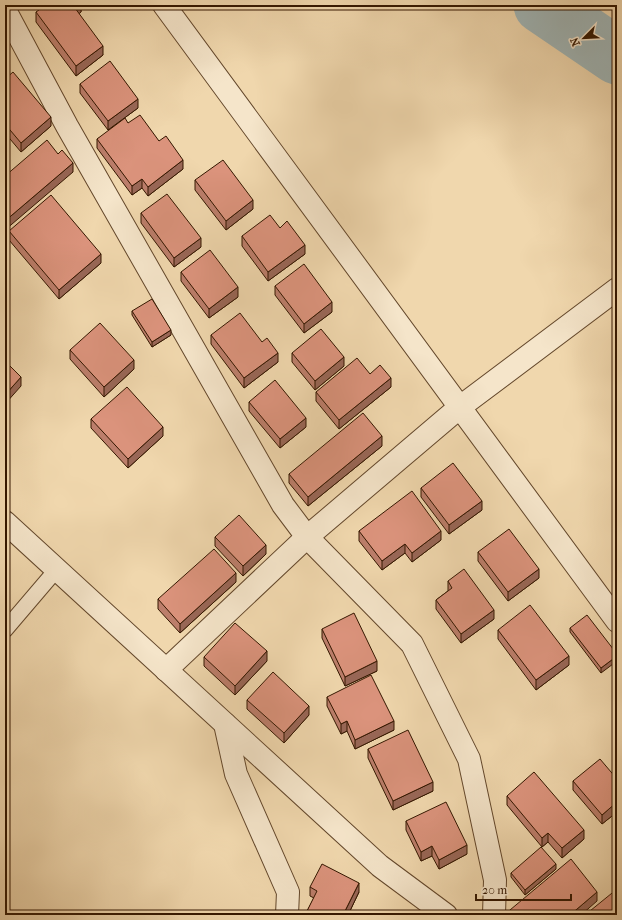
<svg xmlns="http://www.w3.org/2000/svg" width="622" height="920" viewBox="0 0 622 920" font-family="'IM FELL French Canon',serif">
<rect width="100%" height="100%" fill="#f0d7ad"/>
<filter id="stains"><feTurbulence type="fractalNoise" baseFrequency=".005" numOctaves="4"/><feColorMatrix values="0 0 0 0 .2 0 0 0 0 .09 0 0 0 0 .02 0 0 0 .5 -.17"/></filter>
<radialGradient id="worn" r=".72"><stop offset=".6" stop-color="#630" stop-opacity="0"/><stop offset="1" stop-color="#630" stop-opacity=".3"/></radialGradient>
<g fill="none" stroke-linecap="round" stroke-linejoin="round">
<path stroke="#a0b6b7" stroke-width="57" d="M542,5L617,56"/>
<g stroke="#63472b" stroke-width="17">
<path id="service" d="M5,630L57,569"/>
</g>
<g stroke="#63472b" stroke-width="24">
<g id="minor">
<path d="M164,5L617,621"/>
<path d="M5,10L67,126L283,505L307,537L412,644L469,759L495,880L494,915"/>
<path d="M5,522L380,866L446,915"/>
<path d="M166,670L307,537L460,407L617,289"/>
<path d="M225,724L236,774L288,892L287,915"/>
</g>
</g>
<use href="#service" stroke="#f5e5ca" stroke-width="15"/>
<use href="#minor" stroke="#f5e5ca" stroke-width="22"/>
</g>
<g fill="#bc7e6b" stroke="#341700">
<path d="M81,5V12L79,14L103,55L76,76L36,22V12Z"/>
<path d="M5,79L51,126L21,152L5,133Z"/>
<path d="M80,84L138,108L108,130L80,93Z"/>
<path d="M128,123L159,141L183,169L148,196L142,188L132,195L97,148V139Z"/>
<path d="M195,180L253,209L226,230L195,190Z"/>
<path d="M141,213L201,247L174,267L141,223Z"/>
<path d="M280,228L305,254L268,281L242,246V236Z"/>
<path d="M9,231L101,263L59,299L9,240Z"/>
<path d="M181,272L238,297L209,318L181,281Z"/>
<path d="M275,286L332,312L304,333L275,295Z"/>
<path d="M132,311L171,335L152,347L132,315Z"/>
<path d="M211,335L262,342L278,362L244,388L211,344Z"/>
<path d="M70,350L134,369L104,397L70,359Z"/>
<path d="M292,353L344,366L315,390L292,362Z"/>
<path d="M370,374L391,387L339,429L316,401V392Z"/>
<path d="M249,402L306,427L280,448L249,411Z"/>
<path d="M91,419L163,436L128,468L91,428Z"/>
<path d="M382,446L308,506L289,483V474Z"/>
<path d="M421,488L482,510L449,534L421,497Z"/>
<path d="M359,531L441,540L412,562L405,553L382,570L359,541Z"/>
<path d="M215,537L266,554L243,576L215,546Z"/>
<path d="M478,552L539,578L508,601L478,561Z"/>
<path d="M448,581L494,619L461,643L436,609V600L448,591Z"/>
<path d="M236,582L180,633L158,609V599Z"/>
<path d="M570,628L617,654L601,673L570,632Z"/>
<path d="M322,629L377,671L345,686L322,638Z"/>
<path d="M498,630L569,665L536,690L498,639Z"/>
<path d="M204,657L267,661L235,695L204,666Z"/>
<path d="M327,697L394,730L355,749L347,731L341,734L327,706Z"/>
<path d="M247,700L309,715L284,743L247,709Z"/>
<path d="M368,749L433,791L393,810L368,758Z"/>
<path d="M617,779V812L602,824L573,790V781Z"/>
<path d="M507,796L584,839L562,858L548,842L542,847L507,805Z"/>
<path d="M406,821L467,854L439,869L432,856L421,861L406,830Z"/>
<path d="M556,869L525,895L511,877V873Z"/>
<path d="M310,887L359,892L348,915H305L314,898L310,896Z"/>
</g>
<g fill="#996757" stroke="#341700">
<path d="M79,5H81V12L75,17V8Z"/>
<path d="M103,46V55L76,76V66Z"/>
<path d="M138,99V108L108,130V121Z"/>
<path d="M51,117V126L21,152V143Z"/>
<path d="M183,160V169L148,196V187Z"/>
<path d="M8,161V166L5,169V164Z"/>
<path d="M73,163V172L5,230V221Z"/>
<path d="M142,179V188L132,195V186Z"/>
<path d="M253,200V209L226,230V221Z"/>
<path d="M201,238V247L174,267V258Z"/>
<path d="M305,245V254L268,281V272Z"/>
<path d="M101,254V263L59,299V290Z"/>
<path d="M238,287V297L209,318V309Z"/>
<path d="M332,302V312L304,333V324Z"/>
<path d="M171,330V335L152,347V342Z"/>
<path d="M278,353V362L244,388V378Z"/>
<path d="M344,357V366L315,390V381Z"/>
<path d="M134,360V369L104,397V387Z"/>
<path d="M21,377V386L5,404V395Z"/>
<path d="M391,378V387L339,429V420Z"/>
<path d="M306,418V427L280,448V439Z"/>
<path d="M163,427V436L128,468V459Z"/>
<path d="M382,436V446L308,506V497Z"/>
<path d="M482,501V510L449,534V525Z"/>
<path d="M441,531V540L412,562V553Z"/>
<path d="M405,544V553L382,570V561Z"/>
<path d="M266,545V554L243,576V566Z"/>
<path d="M539,569V578L508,601V592Z"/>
<path d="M236,573V582L180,633V624Z"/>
<path d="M494,610V619L461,643V634Z"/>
<path d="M267,651V661L235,695V686Z"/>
<path d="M569,656V665L536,690V680Z"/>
<path d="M617,656V661L601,673V668Z"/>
<path d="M377,661V671L345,686V677Z"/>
<path d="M309,706V715L284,743V733Z"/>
<path d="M347,721V731L341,734V724Z"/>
<path d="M394,721V730L355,749V740Z"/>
<path d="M433,782V791L393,810V801Z"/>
<path d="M617,802V812L602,824V815Z"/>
<path d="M584,830V839L562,858V848Z"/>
<path d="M548,833V842L542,847V838Z"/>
<path d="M467,845V854L439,869V860Z"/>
<path d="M432,846V856L421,861V852Z"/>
<path d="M556,864V869L525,895V890Z"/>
<path d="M359,883V892L348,915H343Z"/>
<path d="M597,892V901L581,915H570Z"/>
</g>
<g fill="#db937c" stroke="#341700">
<path d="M46,5H79L75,8L103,46L76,66L36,12Z"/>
<path d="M110,61L138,99L108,121L80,84Z"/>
<path d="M13,72L51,117L21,143L5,124V79Z"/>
<path d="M140,115L159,141L166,136L183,160L148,187L142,179L132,186L97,139L125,118L128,123Z"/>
<path d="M47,140L58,154L62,150L73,163L5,221V176Z"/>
<path d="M5,157L8,161L5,164Z"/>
<path d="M223,160L253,200L226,221L195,180Z"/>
<path d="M167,194L201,238L174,258L141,213Z"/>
<path d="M51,195L101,254L59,290L9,231Z"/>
<path d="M270,215L280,228L287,221L305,245L268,272L242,236Z"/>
<path d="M210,250L238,287L209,309L181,272Z"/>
<path d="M304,264L332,302L304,324L275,286Z"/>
<path d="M152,299L171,330L152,342L132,311Z"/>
<path d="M240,313L262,342L267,338L278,353L244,378L211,335Z"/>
<path d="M100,323L134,360L104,387L70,350Z"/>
<path d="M321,329L344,357L315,381L292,353Z"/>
<path d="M357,358L370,374L380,365L391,378L339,420L316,392Z"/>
<path d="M5,361L21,377L5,395Z"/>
<path d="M275,380L306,418L280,439L249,402Z"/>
<path d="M127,387L163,427L128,459L91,419Z"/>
<path d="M363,413L382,436L308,497L289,474Z"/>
<path d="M453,463L482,501L449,525L421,488Z"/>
<path d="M412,491L441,531L412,553L405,544L382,561L359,531Z"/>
<path d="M239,515L266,545L243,566L215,537Z"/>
<path d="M509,529L539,569L508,592L478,552Z"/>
<path d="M214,549L236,573L180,624L158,599Z"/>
<path d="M464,569L494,610L461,634L436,600L452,588L448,581Z"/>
<path d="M530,605L569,656L536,680L498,630Z"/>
<path d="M354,613L377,661L345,677L322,629Z"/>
<path d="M587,615L617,654V656L601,668L570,628Z"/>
<path d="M235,623L267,651L235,686L204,657Z"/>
<path d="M273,672L309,706L284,733L247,700Z"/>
<path d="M371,675L394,721L355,740L347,721L341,724L327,697Z"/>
<path d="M408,730L433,782L393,801L368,749Z"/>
<path d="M600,759L617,779V802L602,815L573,781Z"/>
<path d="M534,772L584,830L562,848L548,833L542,838L507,796Z"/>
<path d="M446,802L467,845L439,860L432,846L421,852L406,821Z"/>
<path d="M541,847L556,864L525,890L511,873Z"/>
<path d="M571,859L597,892L570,915H504Z"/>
<path d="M322,864L359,883L343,915H305L317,891L310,887Z"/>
<path d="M617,889V915H585Z"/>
</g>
<rect width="622" height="920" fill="none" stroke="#f0d7ad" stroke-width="20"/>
<rect x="6" y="6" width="610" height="908" fill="none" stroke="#341700" stroke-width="2"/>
<rect x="10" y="10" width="602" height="900" fill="none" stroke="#341700"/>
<g transform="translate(584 38) rotate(246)" stroke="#f5e5ca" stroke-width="3" paint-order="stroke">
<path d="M0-3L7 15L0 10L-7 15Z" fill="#341700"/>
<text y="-6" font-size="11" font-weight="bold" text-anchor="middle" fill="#341700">N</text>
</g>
<path d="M476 894v6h95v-6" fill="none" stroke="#341700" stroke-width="2"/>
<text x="482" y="894" font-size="12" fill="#341700" stroke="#f5e5ca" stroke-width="3" paint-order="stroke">20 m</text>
<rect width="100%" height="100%" filter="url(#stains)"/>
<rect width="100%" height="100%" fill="url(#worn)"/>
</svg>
